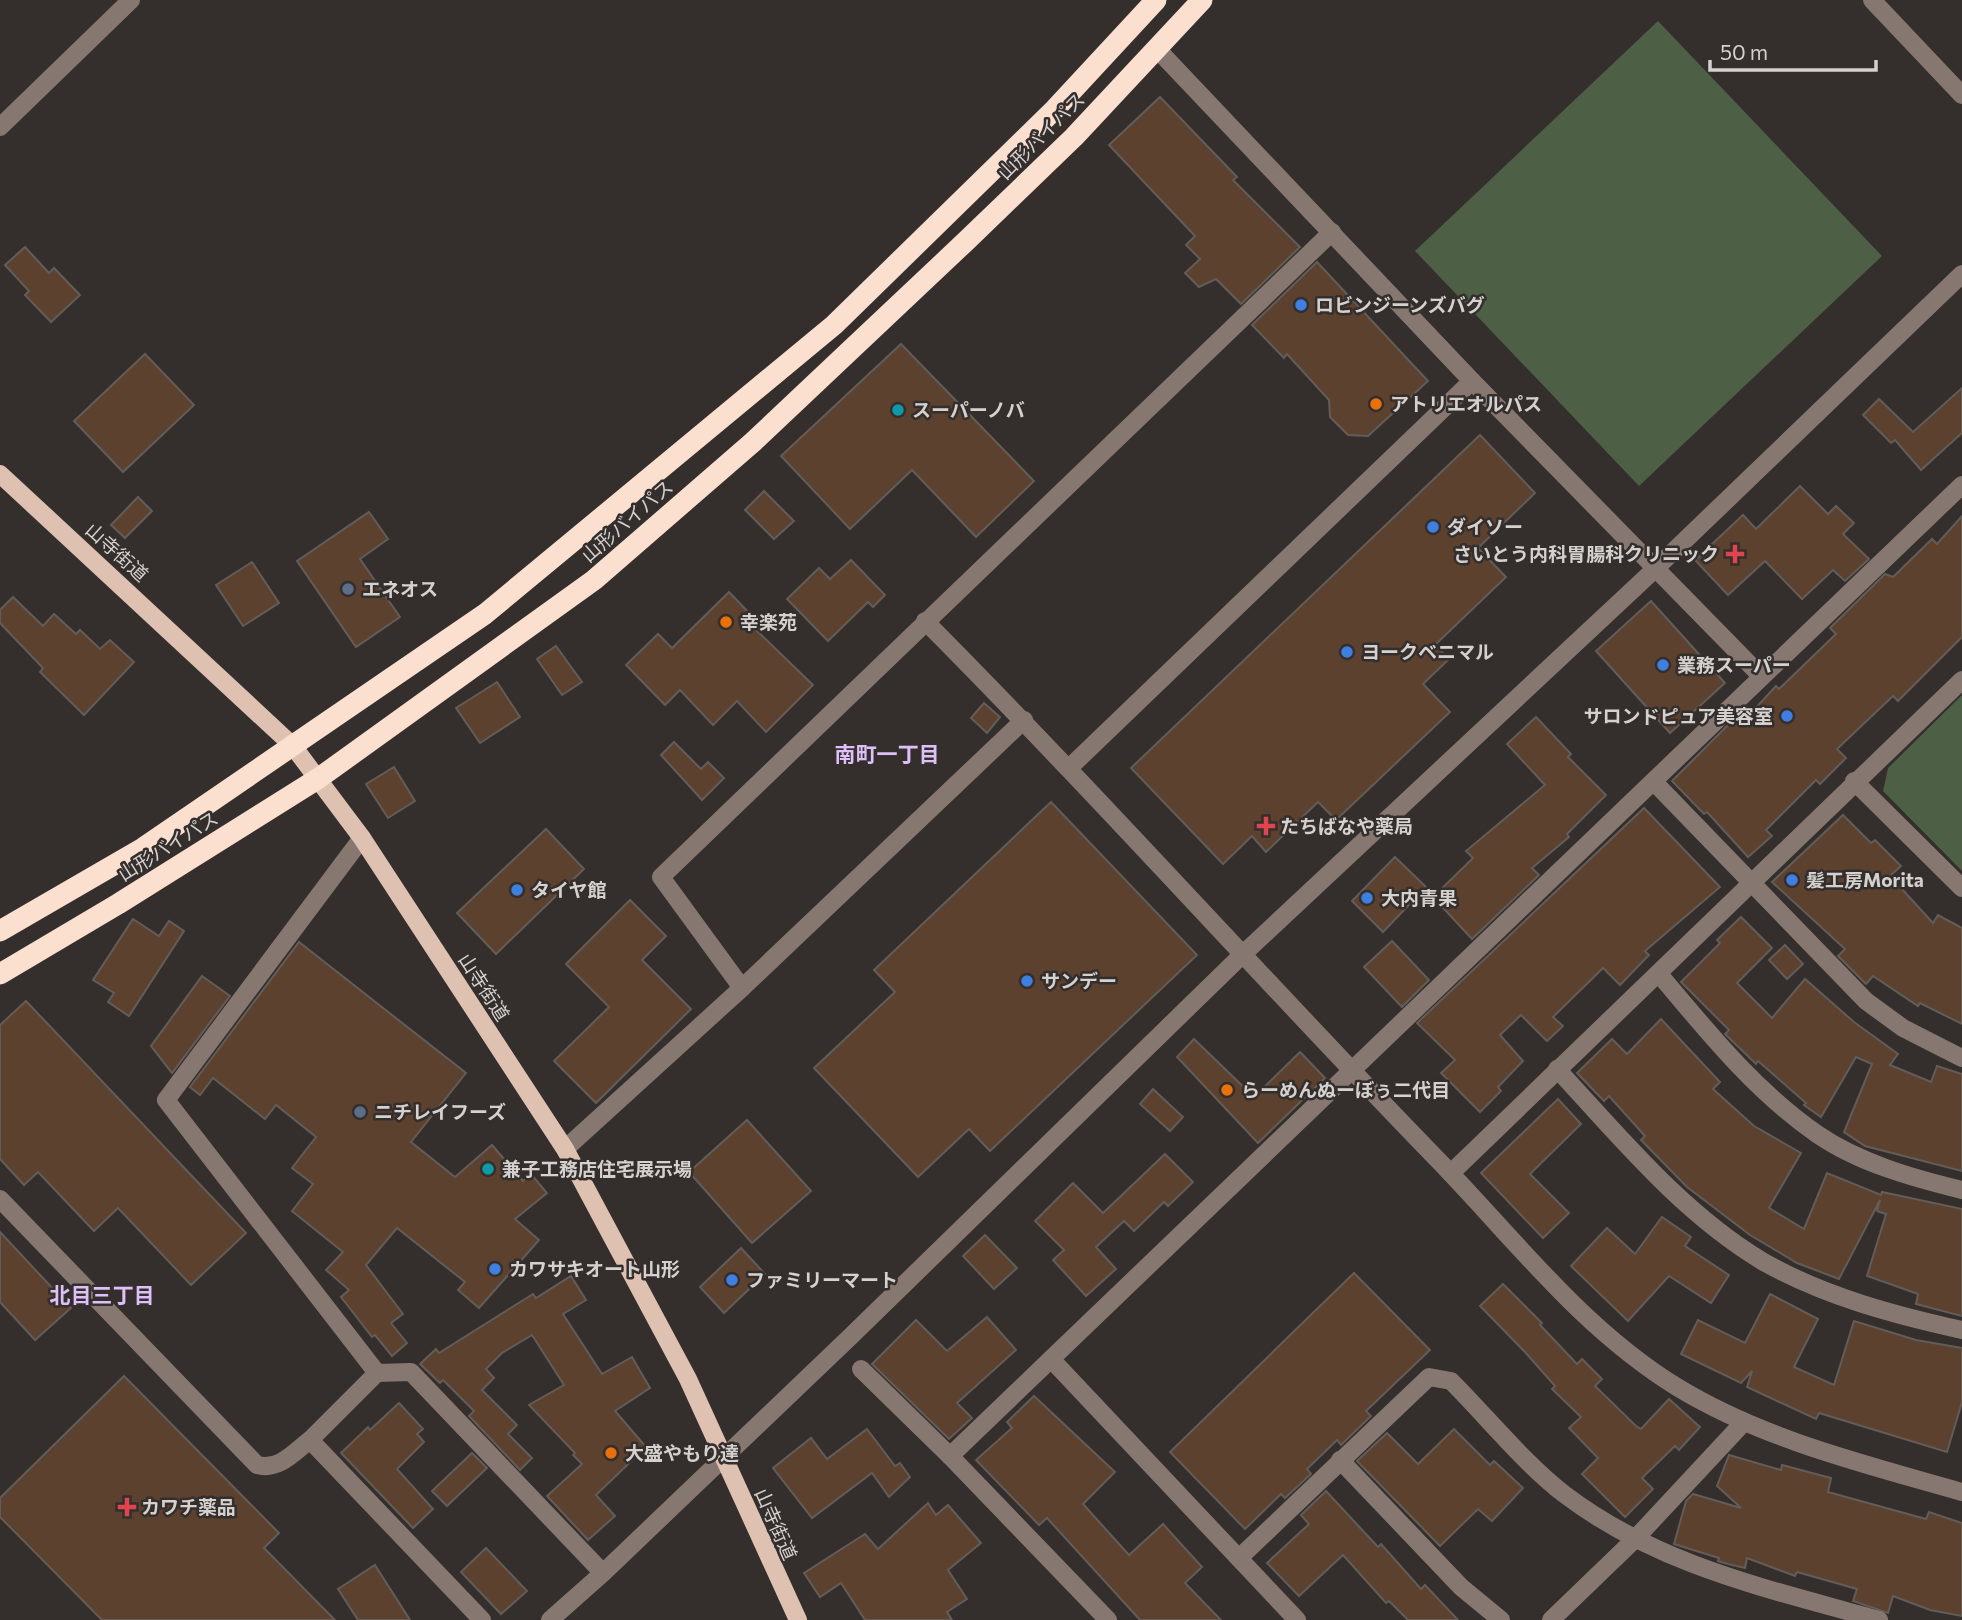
<svg xmlns="http://www.w3.org/2000/svg" width="1962" height="1620" viewBox="0 0 1962 1620" font-family="Commissioner,'Noto Sans JP',sans-serif">
<rect width="100%" height="100%" fill="#342e2c"/>
<g fill="#4d5f45">
<path d="M1658,21L1882,256L1639,486L1415,251Z"/>
<path d="M1962,695V871L1883,791L1888,768Z"/>
</g>
<g fill="#5c412f" stroke="#625d59" stroke-width="2">
<path d="M1160,97L1237,177L1233,180L1300,247L1241,304L1216,279L1199,287L1185,273L1200,259L1186,245L1195,236L1109,145Z"/>
<path d="M25,247L49,273L54,268L80,295L51,322L25,295L29,291L5,265Z"/>
<path d="M1317,262L1428,381L1368,436L1348,435L1330,417L1329,400L1287,354L1284,358L1252,325Z"/>
<path d="M901,344L1034,481L976,537L912,470L850,529L781,456Z"/>
<path d="M145,354L194,405L123,472L74,421Z"/>
<path d="M1962,388V433L1921,470L1895,440L1891,443L1863,415L1879,399L1913,432Z"/>
<path d="M1480,435L1535,493L1478,548L1506,577L1435,645L1449,659L1423,684L1450,712L1336,820L1318,802L1266,852L1252,836L1223,864L1131,768Z"/>
<path d="M1800,486L1828,514L1836,506L1854,523L1843,534L1869,559L1845,581L1833,570L1802,599L1765,561L1728,595L1695,560L1743,515L1756,529Z"/>
<path d="M764,491L794,521L774,539L745,510Z"/>
<path d="M138,497L152,511L125,538L111,525Z"/>
<path d="M369,512L388,539L360,559L400,617L356,647L297,561Z"/>
<path d="M1962,516V637L1898,701L1893,696L1837,749L1846,758L1820,784L1816,780L1766,830L1772,836L1748,857L1707,812L1704,814L1672,781L1732,721L1738,727L1776,686L1779,689L1836,634L1830,628L1885,574L1893,577L1932,539L1937,544Z"/>
<path d="M851,560L885,595L873,607L868,602L828,641L787,599L819,568L830,579Z"/>
<path d="M252,562L279,603L243,626L216,585Z"/>
<path d="M729,592L752,616L747,621L813,685L766,732L737,701L713,725L680,690L665,705L626,665L658,634L672,648Z"/>
<path d="M13,597L43,626L54,614L76,634L80,630L100,649L110,640L134,662L84,715L40,672L43,668L0,623V610Z"/>
<path d="M1651,601L1725,683L1670,733L1596,651Z"/>
<path d="M556,646L582,682L562,695L537,659Z"/>
<path d="M497,682L520,717L480,743L456,708Z"/>
<path d="M984,703L1000,717L987,733L971,718Z"/>
<path d="M1536,717L1571,754L1568,757L1606,795L1567,834L1569,837L1532,868L1539,875L1472,939L1433,897L1473,858L1466,851L1545,785L1507,744Z"/>
<path d="M674,742L701,769L708,762L724,778L702,800L661,755Z"/>
<path d="M394,767L415,801L388,818L366,784Z"/>
<path d="M1051,802L1197,955L990,1151L969,1129L918,1177L814,1068L895,992L874,970Z"/>
<path d="M1644,808L1720,887L1645,951L1649,955L1620,985L1603,968L1553,1017L1563,1026L1547,1041L1521,1015L1500,1035L1523,1061L1498,1087L1501,1091L1480,1112L1441,1073L1455,1060L1417,1023Z"/>
<path d="M1843,815L1871,843L1875,840L1901,866L1890,876L1933,923L1938,915L1962,928V1024L1920,1003L1918,1006L1873,976L1866,984L1838,956L1845,949L1772,882Z"/>
<path d="M546,829L584,869L496,954L457,913Z"/>
<path d="M1395,857L1426,887L1383,932L1352,901Z"/>
<path d="M630,900L666,936L642,960L691,1009L596,1103L554,1061L609,1007L566,964Z"/>
<path d="M1741,917L1772,948L1737,983L1772,1018L1805,979L1854,1022L1898,1054L1890,1065L1931,1082L1937,1066L1962,1074V1171L1865,1146L1844,1132L1872,1064L1856,1057L1821,1117L1804,1105L1806,1103L1758,1061L1756,1064L1725,1034L1729,1030L1681,982L1720,943L1717,940Z"/>
<path d="M133,919L159,936L169,921L184,931L129,1016L108,1002L114,993L93,980Z"/>
<path d="M1392,941L1429,980L1402,1007L1364,967Z"/>
<path d="M299,942L466,1073L411,1142L455,1177L492,1145L523,1181L531,1174L547,1193L515,1219L539,1240L479,1308L458,1290L465,1282L397,1228L366,1265L403,1314L391,1323L407,1343L392,1356L375,1335L372,1337L341,1297L349,1290L326,1270L343,1252L292,1211L313,1184L292,1168L316,1137L276,1105L265,1119L213,1078L200,1095L190,1087Z"/>
<path d="M1785,945L1803,964L1787,979L1769,960Z"/>
<path d="M202,976L230,996L172,1073L151,1046Z"/>
<path d="M26,1001L246,1233L191,1285L118,1208L94,1231L38,1172L24,1185L0,1159V1025Z"/>
<path d="M1661,1019L1720,1082L1713,1089L1754,1126L1801,1153L1769,1208L1804,1229L1827,1173L1881,1195L1882,1192L1962,1209V1316L1916,1304L1918,1294L1867,1276L1886,1214L1877,1211L1880,1200L1839,1279L1797,1263L1750,1235L1687,1187L1641,1140L1645,1136L1609,1096L1604,1101L1577,1073L1612,1039L1627,1054Z"/>
<path d="M1194,1039L1254,1097L1300,1052L1325,1078L1258,1143L1177,1057Z"/>
<path d="M1153,1089L1183,1117L1170,1131L1140,1104Z"/>
<path d="M1558,1099L1581,1124L1530,1174L1569,1213L1543,1238L1481,1173Z"/>
<path d="M747,1120L811,1191L752,1243L689,1172Z"/>
<path d="M1165,1154L1193,1182L1168,1206L1164,1202L1134,1231L1124,1221L1096,1247L1116,1269L1086,1296L1053,1260L1064,1250L1035,1221L1073,1183L1103,1213Z"/>
<path d="M1662,1217L1691,1237L1685,1246L1729,1275L1711,1303L1669,1276L1628,1321L1571,1266L1607,1228L1635,1254Z"/>
<path d="M0,1232L71,1308L35,1340L0,1302Z"/>
<path d="M985,1235L1017,1268L994,1289L963,1256Z"/>
<path d="M741,1248L765,1274L724,1313L700,1287Z"/>
<path d="M1354,1273L1430,1350L1366,1411L1371,1416L1341,1445L1337,1440L1307,1469L1311,1474L1285,1498L1281,1494L1245,1529L1170,1452Z"/>
<path d="M571,1276L586,1300L563,1314L602,1374L632,1357L650,1388L615,1411L646,1447L596,1495L615,1516L588,1540L547,1496L582,1464L573,1455L575,1453L529,1405L564,1385L532,1335L502,1353L486,1369L494,1378L482,1390L517,1425L508,1434L532,1458L520,1470L469,1416L474,1411L443,1380L440,1383L420,1364L436,1349L439,1353L533,1294L536,1298Z"/>
<path d="M1503,1284L1542,1323L1540,1325L1577,1364L1582,1359L1602,1379L1595,1386L1636,1426L1641,1429L1669,1399L1700,1427L1679,1450L1675,1446L1642,1478L1653,1489L1625,1517L1582,1474L1598,1458L1569,1428L1581,1417L1552,1389L1555,1386L1525,1352L1480,1306Z"/>
<path d="M1770,1294L1818,1319L1794,1367L1834,1385L1854,1321L1916,1340L1962,1348V1402L1947,1452L1819,1413L1816,1419L1747,1387L1752,1371L1741,1383L1681,1354L1698,1320L1745,1343Z"/>
<path d="M987,1317L1016,1350L957,1403L972,1418L949,1439L872,1364L916,1320L947,1351Z"/>
<path d="M124,1376L279,1533L264,1548L335,1620H102L0,1517V1498Z"/>
<path d="M1034,1396L1115,1472L1083,1504L1129,1555L1163,1524L1202,1567L1185,1583L1221,1620H1140L1047,1518L1039,1525L976,1460L1012,1428L1007,1422Z"/>
<path d="M399,1403L423,1429L417,1434L424,1442L397,1469L433,1509L413,1528L341,1453L368,1427L370,1430Z"/>
<path d="M867,1429L895,1466L900,1463L910,1477L889,1497L872,1473L812,1518L773,1468L811,1438L827,1459Z"/>
<path d="M1454,1429L1490,1465L1494,1461L1523,1488L1492,1521L1478,1509L1440,1546L1357,1461L1387,1433L1418,1464Z"/>
<path d="M472,1453L487,1468L447,1506L432,1491Z"/>
<path d="M1729,1455L1781,1470L1782,1465L1831,1478L1828,1492L1926,1519L1929,1512L1962,1523V1616L1930,1610L1893,1596L1888,1613L1853,1601L1857,1589L1797,1572L1795,1576L1747,1558L1745,1568L1728,1564L1718,1561L1719,1558L1674,1544L1686,1501L1693,1494L1741,1508L1717,1486Z"/>
<path d="M1326,1491L1378,1547L1381,1544L1421,1589L1425,1585L1458,1620H1408L1389,1601L1386,1603L1343,1555L1299,1596L1267,1563L1309,1524L1301,1515Z"/>
<path d="M928,1503L936,1515L948,1505L981,1543L948,1570L967,1599L947,1612L952,1620H865L841,1583L820,1597L804,1573L865,1534L878,1549Z"/>
<path d="M486,1548L527,1591L501,1614L461,1572Z"/>
<path d="M375,1565L410,1620H358L338,1589Z"/>
</g>
<g fill="none" stroke-linecap="round" stroke-linejoin="round">
<g stroke="#867870" stroke-width="18">
<path d="M1872,0L1962,95"/>
<path d="M1157,49L1472,381L1761,676"/>
<path d="M0,127L131,0"/>
<path d="M925,621C1099,796 1264,981 1436,1158C1514,1238 1580,1327 1677,1387C1764,1440 1865,1464 1962,1492"/>
<path d="M1024,720L742,988L661,877L1332,232"/>
<path d="M1069,768L1472,381"/>
<path d="M1854,781L1962,888"/>
<path d="M1654,782L1866,1001L1903,1028L1962,1058"/>
<path d="M362,838L166,1100L377,1373L411,1372L603,1573"/>
<path d="M1659,974C1707,1031 1755,1091 1817,1134C1859,1163 1913,1178 1962,1190"/>
<path d="M1557,1069C1620,1137 1682,1213 1762,1261C1823,1296 1894,1315 1962,1330"/>
<path d="M565,1149L742,988"/>
<path d="M1451,1173L1962,680"/>
<path d="M0,1199L257,1465C279,1471 294,1452 310,1440L482,1620"/>
<path d="M1051,1359L950,1456L1108,1620"/>
<path d="M861,1369L950,1456"/>
<path d="M310,1440L377,1373"/>
<path d="M1340,1460L1461,1587L1501,1620"/>
<path d="M1239,1558L1429,1377L1451,1381C1488,1418 1523,1462 1564,1494C1659,1566 1766,1588 1879,1620"/>
<path d="M550,1620L603,1573L850,1337L1242,955L1655,569L1962,274"/>
<path d="M1297,1620L1051,1359L1962,485"/>
<path d="M1551,1620L1634,1540L1744,1422"/>
</g>
<path stroke="#dec1b0" stroke-width="18" d="M0,474L293,746L362,838L565,1149L688,1379L798,1620"/>
<g stroke="#fbdfcf" stroke-width="21">
<path d="M0,931L143,848L485,614L834,325L1055,109L1156,0"/>
<path d="M0,974L118,904L319,778L594,580L753,442L964,243L1074,137L1202,0"/>
</g>
</g>
<g fill="#3f7fe0" stroke="#342e2c" stroke-width="2.5">
<circle cx="1301" cy="305" r="7"/>
<circle cx="1433" cy="527" r="7"/>
<circle cx="1347" cy="652" r="7"/>
<circle cx="1663" cy="665" r="7"/>
<circle cx="1787" cy="716" r="7"/>
<circle cx="1792" cy="880" r="7"/>
<circle cx="517" cy="890" r="7"/>
<circle cx="1367" cy="898" r="7"/>
<circle cx="1027" cy="981" r="7"/>
<circle cx="495" cy="1269" r="7"/>
<circle cx="732" cy="1280" r="7"/>
</g>
<g fill="#e8710a" stroke="#342e2c" stroke-width="2.5">
<circle cx="1376" cy="404" r="7"/>
<circle cx="726" cy="622" r="7"/>
<circle cx="1227" cy="1090" r="7"/>
<circle cx="611" cy="1453" r="7"/>
</g>
<g fill="#0f9aa8" stroke="#342e2c" stroke-width="2.5">
<circle cx="898" cy="410" r="7"/>
<circle cx="488" cy="1169" r="7"/>
</g>
<g fill="#e0444e" stroke="#342e2c" stroke-width="2.5">
<path d="M1731.5 543.5h7v7h7v7h-7v7h-7v-7h-7v-7h7z"/>
<path d="M1262.5 815.5h7v7h7v7h-7v7h-7v-7h-7v-7h7z"/>
<path d="M123.5 1496.5h7v7h7v7h-7v7h-7v-7h-7v-7h7z"/>
</g>
<g fill="#5c6f8a" stroke="#342e2c" stroke-width="2.5">
<circle cx="348" cy="589" r="7"/>
<circle cx="360" cy="1112" r="7"/>
</g>
<g text-anchor="middle" stroke-width="5" stroke-linejoin="round" paint-order="stroke">
<g font-size="19" fill="#d4d1cf" stroke="#342e2c">
<text transform="translate(1041 136) rotate(-45)" y="7">山形バイパス</text>
<text transform="translate(627 521) rotate(-41)" y="7">山形バイパス</text>
<text transform="translate(117 552) rotate(42)" y="7">山寺街道</text>
<text transform="translate(168 846) rotate(-32)" y="7">山形バイパス</text>
<text transform="translate(484 987) rotate(57)" y="7">山寺街道</text>
<text transform="translate(776 1524) rotate(66)" y="7">山寺街道</text>
</g>
<g font-size="19" font-weight="bold" fill="#d4d1cf" stroke="#342e2c" text-anchor="start">
<text x="1315" y="312">ロビンジーンズバグ</text>
<text x="1390" y="411">アトリエオルパス</text>
<text x="912" y="417">スーパーノバ</text>
<text x="1447" y="534">ダイソー</text>
<text x="1719" y="561" text-anchor="end">さいとう内科胃腸科クリニック</text>
<text x="362" y="596">エネオス</text>
<text x="740" y="629">幸楽苑</text>
<text x="1361" y="659">ヨークベニマル</text>
<text x="1677" y="672">業務スーパー</text>
<text x="1773" y="723" text-anchor="end">サロンドピュア美容室</text>
<text x="1280" y="833">たちばなや薬局</text>
<text x="1806" y="887">髪工房Morita</text>
<text x="531" y="897">タイヤ館</text>
<text x="1381" y="905">大内青果</text>
<text x="1041" y="988">サンデー</text>
<text x="1241" y="1097">らーめんぬーぼぅ二代目</text>
<text x="374" y="1119">ニチレイフーズ</text>
<text x="502" y="1176">兼子工務店住宅展示場</text>
<text x="509" y="1276">カワサキオート山形</text>
<text x="746" y="1287">ファミリーマート</text>
<text x="625" y="1460">大盛やもり達</text>
<text x="141" y="1514">カワチ薬品</text>
</g>
<g font-size="21" font-weight="bold" fill="#dcc0f7" stroke="#342e2c">
<text x="887" y="762">南町一丁目</text>
<text x="102" y="1303">北目三丁目</text>
</g>
</g>
<path d="M1710 60v10h166v-10" fill="none" stroke="#d4d1cf" stroke-width="3.5"/>
<text x="1720" y="60" font-size="21" fill="#d4d1cf" stroke="#342e2c" stroke-width="5" paint-order="stroke">50 m</text>
</svg>
